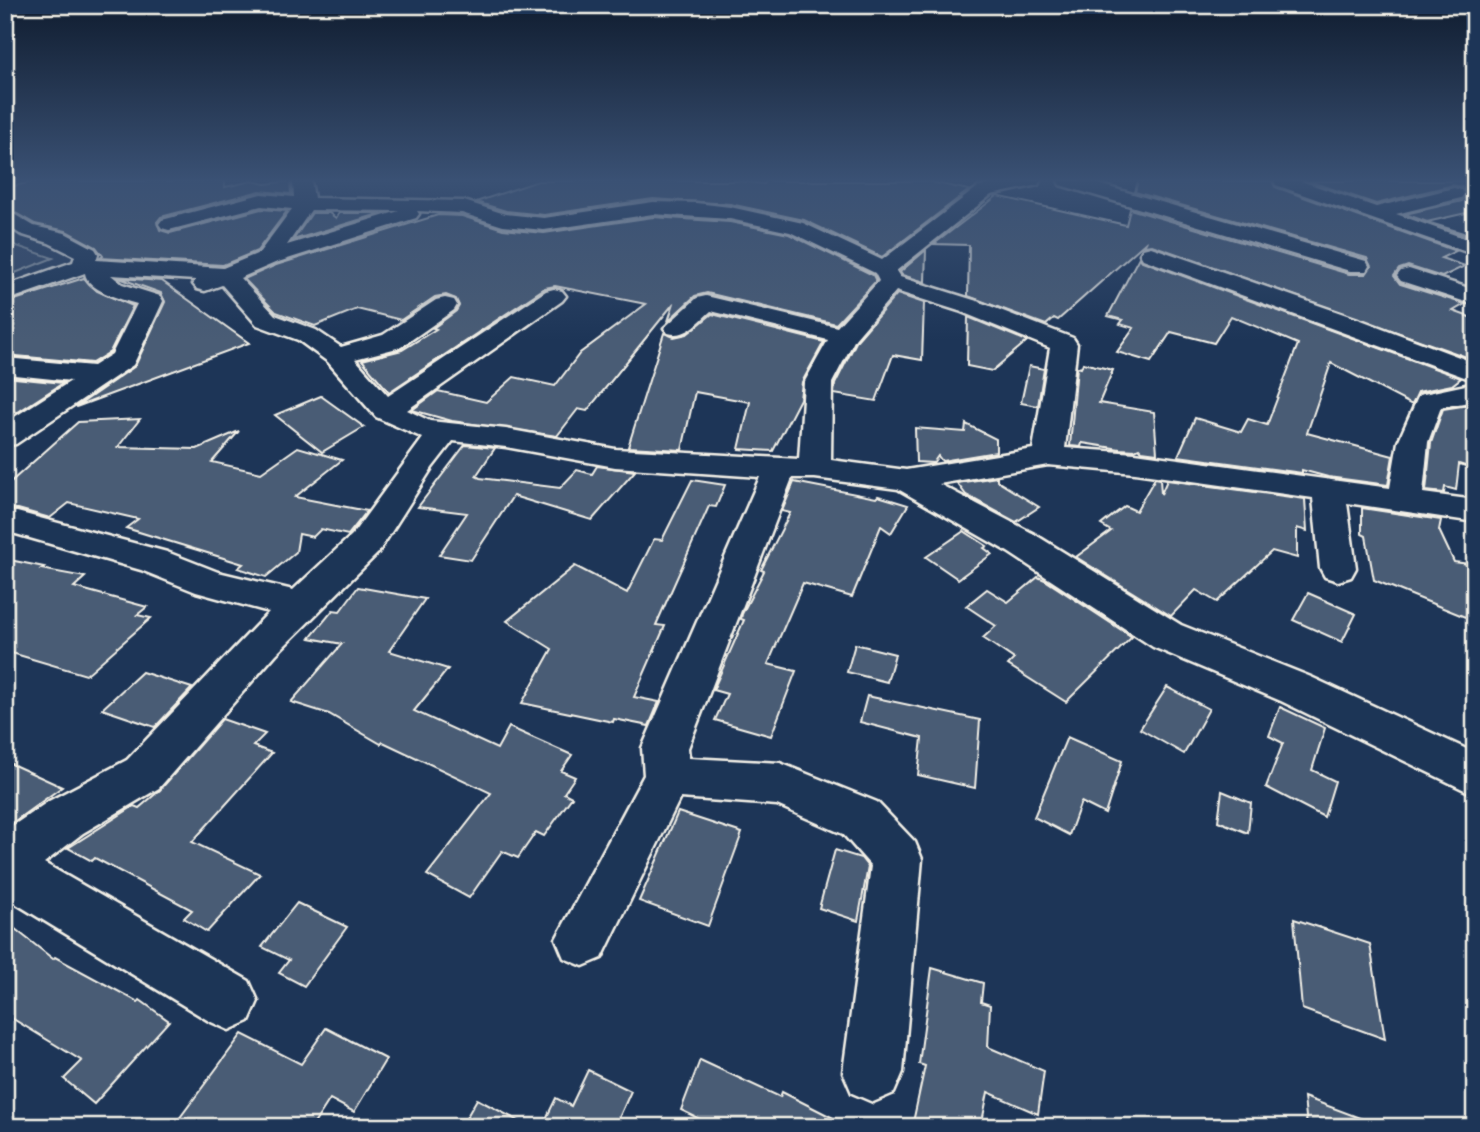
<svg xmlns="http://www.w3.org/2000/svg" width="1480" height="1132" viewBox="0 0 1480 1132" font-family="Caveat,sans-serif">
<rect width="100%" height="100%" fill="#1d3557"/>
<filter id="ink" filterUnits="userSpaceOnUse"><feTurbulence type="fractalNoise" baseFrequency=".0143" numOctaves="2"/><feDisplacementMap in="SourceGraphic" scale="14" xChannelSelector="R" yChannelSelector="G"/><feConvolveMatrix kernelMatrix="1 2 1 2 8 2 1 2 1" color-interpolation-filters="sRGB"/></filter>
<g filter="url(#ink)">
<path fill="#2a4060" d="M5,221L49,240L81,259L5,292Z"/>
<path fill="#354a67" stroke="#949ea8" stroke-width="2" d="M5,242L53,258L5,277Z"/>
<g fill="#485b74" stroke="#f4f1e8" stroke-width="2">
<path d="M36,181H225V187L252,181L265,184L290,181L291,194L260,191L161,217L157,222L160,230L170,233L261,209L287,211L257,251L223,265L100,258L103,256L96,247L66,231L35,224L5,207V188Z"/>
<path d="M538,181H738L764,184L766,181H927L969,190L882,257L804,220L730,204L653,199L544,215L506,211L476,202Z"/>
<path d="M1138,181H1272L1275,187L1456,251L1441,258L1465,266L1442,277L1408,266L1399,269L1394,276L1400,284L1465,304L1453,311L1475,319V360L1152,245L1144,246L1147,241L1058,320L1054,318L1046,325L968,296L969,245L934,244L997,196L1126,225L1130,209L1349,274H1366L1371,267L1367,258L1135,192Z"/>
<path d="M1309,181H1475V211L1427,222L1473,236L1469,237L1405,214L1462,201L1467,194L1462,187L1453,185L1376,204Z"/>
<path d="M312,213H329L336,218L339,213H382L293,240Z"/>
<path d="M438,215L462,216L503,229L544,233L653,217L730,222L789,234L873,275L876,281L836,324L707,293L695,296L668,321L674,303L587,411L578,409L557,436L452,421L412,410L438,391L486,402L514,377L555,386L580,353L646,304L555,286L545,288L389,392L362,360L402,350L436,329L433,328L456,311L459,306L456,299L446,295L435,297L401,320L357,309L315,326L276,312L244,279L276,265Z"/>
<path d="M926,250L925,282L902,275L900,272Z"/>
<path d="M1139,257L1142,261L1461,378L1452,385L1418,392L1412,405L1331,363L1307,433L1393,456L1388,485L1328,477L1302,470V473L1178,456L1195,418L1241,432L1248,419L1267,425L1298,344L1231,316L1214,343L1171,332L1151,362L1117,352L1134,328L1120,324L1123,320L1108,316Z"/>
<path d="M84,278L97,291L133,306L110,352L92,363L5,355V303Z"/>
<path d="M119,278L162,281L249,343L76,407L135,366L165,302L161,293Z"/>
<path d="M897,294L924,303L922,360L893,355L876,401L834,394L835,384L857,340Z"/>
<path d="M712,314L824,342L802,382L800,399L773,451L739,449L750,402L695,392L682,450L628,447L664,333L674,337L687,334Z"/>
<path d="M968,317L1027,341L992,371L967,366Z"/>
<path d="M1083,363L1113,370L1099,403L1154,412L1157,453L1142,451L1139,448L1135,450L1120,449L1082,443L1081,447L1070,446L1077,367L1081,368Z"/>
<path d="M1029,366L1044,369L1038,406L1021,403Z"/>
<path d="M5,377L63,383L18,412L5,411Z"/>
<path d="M321,396L364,427L322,452L275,415Z"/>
<path d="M1475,404V469L1459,464L1456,490L1445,487L1444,493L1426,491L1431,443L1443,409Z"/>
<path d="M140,419L118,447L197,449L239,431L212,462L261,473L298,447L342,460L295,497L367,511L348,535L321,529L313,537L299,534L296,552L266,577L238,568L243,564L126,528L138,519L69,503L50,518L18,509H5V487L78,422Z"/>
<path d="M966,424L996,439V452L942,461L938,456L933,463L916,462L915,428L965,432Z"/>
<path d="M465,445L495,448L476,476L480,478L560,488L577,470L592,474L597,466L635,471L592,520L513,496L471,560L439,555L467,513L418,507Z"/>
<path d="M997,477V481L1039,507L1016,522L966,495L957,483Z"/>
<path d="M1155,478L1160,479L1161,494L1167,480L1305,499L1307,531L1297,528V558L1272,551L1217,602L1196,590L1171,616L1076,557L1111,531L1101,525L1125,506L1136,511Z"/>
<path d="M692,480L725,485L716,507L709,506L656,625L665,626L634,697L659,702L649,726L614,719L613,722L522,703L552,649L507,621L575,566L627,593L654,539L662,540Z"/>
<path d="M794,482L876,498L878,496L908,505L891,533L881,526L852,597L803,583L768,664L796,671L771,736L715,720L727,694L713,690L744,620L741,619L742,614L764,571L761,570L790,513L782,511Z"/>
<path d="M1362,508L1441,520L1439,530L1454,562L1469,564L1475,577V621L1374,580L1366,536L1362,534Z"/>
<path d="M964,531L987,546L984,548L992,554L958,579L926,557Z"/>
<path d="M5,559L44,567L41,569L85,577L74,587L147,607L137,615L151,618L86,675L5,651Z"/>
<path d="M1038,577L1045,580L1132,637L1066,702L1008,665L1014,659L983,638L996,626L966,606L987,589L1008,602Z"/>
<path d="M358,587L425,599L389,651L448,669L414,711L497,749L509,727L572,755L561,771L575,777L564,793L572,797L544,836L536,832L518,858L502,851L469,898L427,875L491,793L383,742L381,744L329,714L291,702L342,644L310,638L333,610L340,611Z"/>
<path d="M1308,593L1356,614L1342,642L1293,620Z"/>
<path d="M855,644L895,654L887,682L847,672Z"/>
<path d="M142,672L192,688L155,727L102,709Z"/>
<path d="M1167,687L1209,709L1184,754L1140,729Z"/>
<path d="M867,696L980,720L975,788L918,775L922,738L860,722Z"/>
<path d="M1280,707L1325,728L1312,770L1335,781L1324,817L1266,787L1283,743L1269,736Z"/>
<path d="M222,719L265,734L253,746L272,753L192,842L260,874L207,932L184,918L192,910L95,858L92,861L68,848L134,806L139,808L160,790Z"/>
<path d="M1067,737L1122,761L1105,814L1081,802L1069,835L1034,817Z"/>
<path d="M5,761L62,787L5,828Z"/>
<path d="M1222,791L1251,803L1248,833L1218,821Z"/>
<path d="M678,812L742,833L708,926L639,901Z"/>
<path d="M835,850L861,858L868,867L858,921L819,908Z"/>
<path d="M297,903L347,927L304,986L279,973L289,960L262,947Z"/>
<path d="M1294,919L1370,944L1385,1039L1302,1009Z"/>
<path d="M5,921L53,959L55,957L138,1002L140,1000L169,1021L94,1104L64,1079L82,1061L5,1014Z"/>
<path d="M932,968L983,983L981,1002L990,1005L988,1047L1044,1071L1038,1114L988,1092L981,1127H912L925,1066L919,1064Z"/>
<path d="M326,1028L386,1059L354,1112L330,1099L312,1127H173L242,1034L301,1064Z"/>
<path d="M700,1060L780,1097L782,1092L851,1127H716L681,1110Z"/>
<path d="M588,1070L631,1091L615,1127H542L556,1098L571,1106Z"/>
<path d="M1304,1097L1376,1124L1375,1127H1307Z"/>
<path d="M477,1099L530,1127H461Z"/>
</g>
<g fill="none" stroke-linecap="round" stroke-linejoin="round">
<g stroke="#f4f1e8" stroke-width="5">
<g id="minor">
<path d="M293,181H311L314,198L464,201L505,214L544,218L653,202L696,203L730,207L803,223L882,260L978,187L1004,181H1040L1038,185L991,195L896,271L900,277L977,301L1073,338L1077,344L1065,448L1135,453L1390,488L1398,442L1419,395L1475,383V401L1441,407L1428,442L1423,493L1475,500V522L1347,503L1356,568L1351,577L1338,581L1325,577L1320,568L1313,498L1135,473L1048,465L939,484L1034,534L1181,625L1311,677L1475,753V795L1281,701L1153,647L1008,552L898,489L815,478H792L688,748L689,758L780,763L877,802L915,842L922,859L903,1072L894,1093L873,1102L852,1093L843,1072L871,866L843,834L777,805L680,798L602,958L583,966L564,958L556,939L644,775L642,748L760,477L615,467L506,447L453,441L432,468L378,553L276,654L159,788L83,833L44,863L249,981L258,1001L249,1021L229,1030L209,1021L5,897V831L49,801L127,760L269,612L196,592L141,570L16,534H5V512H17L167,552L218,572L293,590L352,535L423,438L376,417L328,362L298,340L257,325L222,285L205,291L197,289L193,284L196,280L111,275L122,284L160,296L163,301L136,359L133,365L16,444L5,446V423L71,381L5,374V358L93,366L112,354L137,304C120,299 87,290 85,273L5,301V286L73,262L75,256L49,243L20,234L5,224V209L34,226L65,233L95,249L98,254L96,260L223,268L259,253L292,209L261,206L169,230L162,228L159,224L162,220L261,194L294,197ZM311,210L399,211L287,245ZM417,211L462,213L503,226L544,230L653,214L730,219L790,232L875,273L879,281L837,327L706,296L697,298L664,328L668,333C687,338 697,323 711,311L828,340L804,383L799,459L615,449L506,429L430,421L407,410L562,301L566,296L562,291L554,289L546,291L388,396L355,359L401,347L454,310L457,305L454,300L445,298L436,300L383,335L341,347L316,330L275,315L240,278L275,263L416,218L419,214ZM896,291L959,311L1050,348L1033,449L906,470L831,460L832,383L855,339Z"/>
<path d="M1058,181H1088L1366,261L1369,266L1366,271H1350L1060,185Z"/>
<path d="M1274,181H1301L1376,207L1454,188L1461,190L1464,194L1461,198L1396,214L1475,242V255L1276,185Z"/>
<path d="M1151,247L1361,320L1475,363V381L1143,259L1140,254L1143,249Z"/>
<path d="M1409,269L1475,290V305L1401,281L1397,276L1401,271Z"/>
</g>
</g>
<use href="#minor" fill="#1d3557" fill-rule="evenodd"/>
</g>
</g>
<linearGradient id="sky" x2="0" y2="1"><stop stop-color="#101d30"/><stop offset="0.53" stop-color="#3a5174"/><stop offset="1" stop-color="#3a5174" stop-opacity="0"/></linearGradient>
<rect width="1480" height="340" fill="url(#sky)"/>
<rect width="1480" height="1132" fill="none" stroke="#1d3557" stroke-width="28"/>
<rect x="14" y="14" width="1452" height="1104" fill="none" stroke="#f4f1e8" stroke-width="2.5" filter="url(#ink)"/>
</svg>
